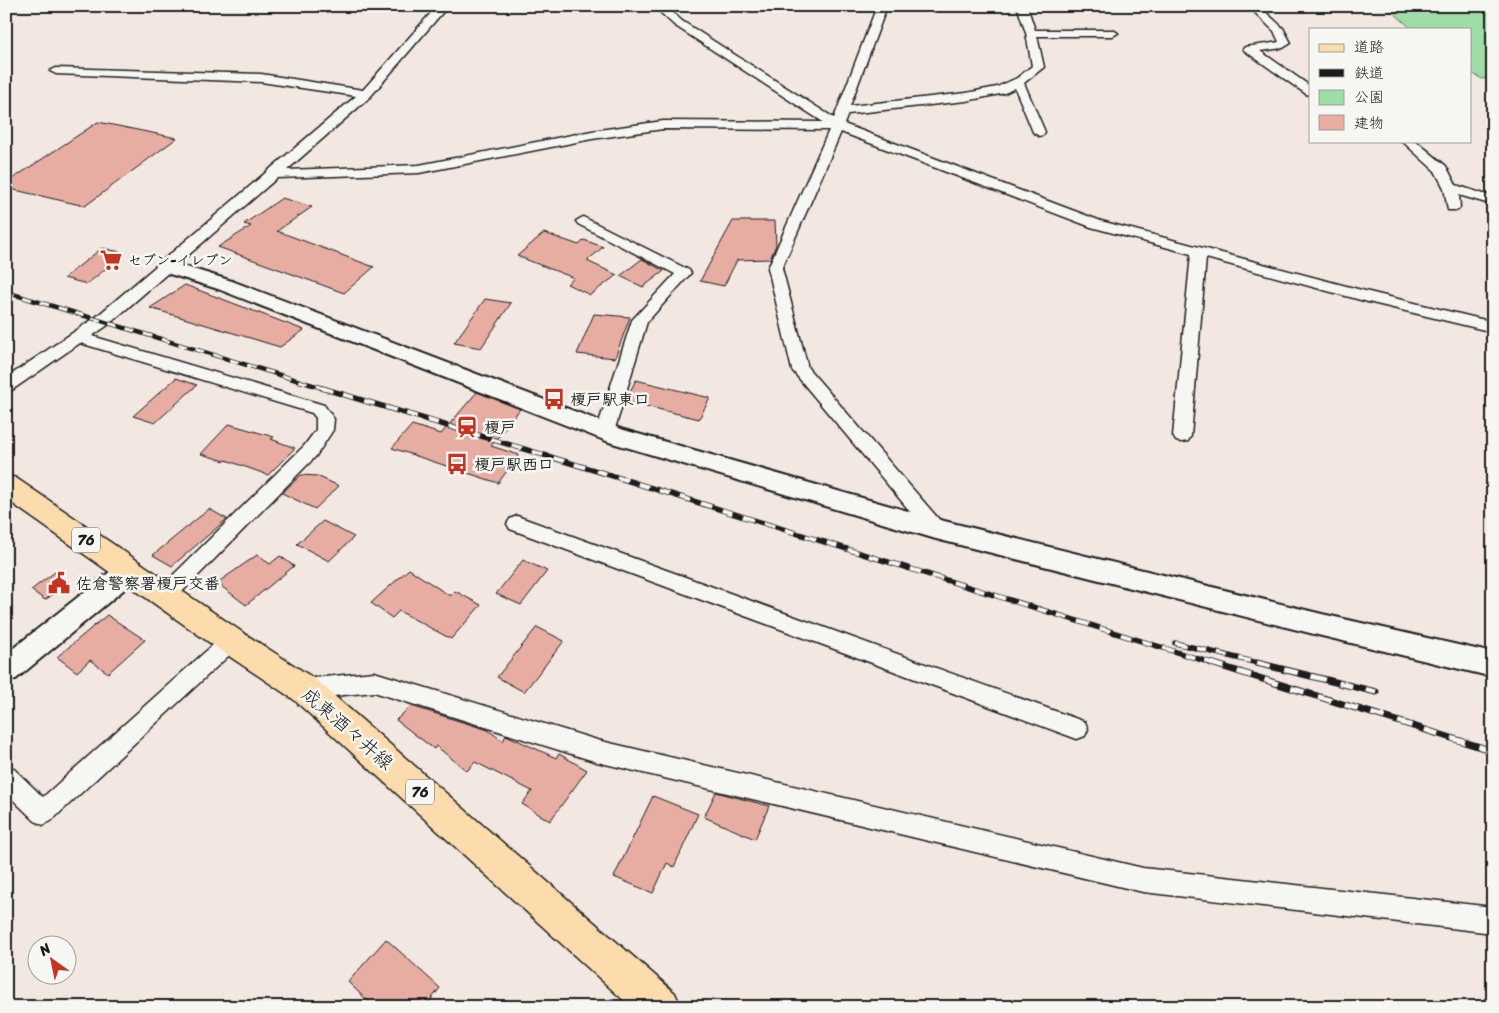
<svg xmlns="http://www.w3.org/2000/svg" width="1499" height="1013" viewBox="0 0 1499 1013" font-family="Sriracha,'Klee One',sans-serif">
<rect width="100%" height="100%" fill="#f3e7e2"/>
<filter id="ink" filterUnits="userSpaceOnUse"><feTurbulence type="fractalNoise" baseFrequency=".02" numOctaves="2"/><feDisplacementMap in="SourceGraphic" scale="10" xChannelSelector="R" yChannelSelector="G"/><feConvolveMatrix kernelMatrix="1 2 1 2 8 2 1 2 1" color-interpolation-filters="sRGB"/></filter>
<g filter="url(#ink)">
<path fill="#9edda6" stroke="#5d7c61" d="M1386,6H1493V77L1482,79L1470,72V29H1412Z"/>
<g fill="#e7ada2" stroke="#1c1c1c">
<path d="M98,122L177,138L85,206L6,188V183Z"/>
<path d="M282,198L312,207L277,231L374,267L344,293L218,247L251,226L244,224Z"/>
<path d="M733,221H775L776,245L770,259L737,260L724,286L700,281Z"/>
<path d="M544,233L579,245L584,240L603,247L587,261L617,275L590,295L567,284L574,278L517,256Z"/>
<path d="M102,248L125,253L87,284L64,278Z"/>
<path d="M642,259L664,271L643,287L620,276Z"/>
<path d="M185,285L304,330L280,347L150,308Z"/>
<path d="M485,299L511,303L481,348L454,343Z"/>
<path d="M594,314L630,317L615,358L577,354Z"/>
<path d="M176,378L197,385L155,423L133,416Z"/>
<path d="M636,380L710,398L699,419L625,401Z"/>
<path d="M477,392L520,409L491,446L519,455L498,483L392,448L412,425L441,434Z"/>
<path d="M229,424L274,437L271,439L295,448L268,475L226,460L225,461L201,454Z"/>
<path d="M301,475L317,476L339,486L315,509L282,493Z"/>
<path d="M209,509L227,519L172,566L153,555Z"/>
<path d="M323,521L354,537L329,561L297,544Z"/>
<path d="M257,555L270,564L280,556L294,566L246,605L217,583Z"/>
<path d="M523,560L547,571L521,605L496,594Z"/>
<path d="M409,569L450,596L455,591L481,605L451,639L399,611L392,618L371,603Z"/>
<path d="M55,572L69,583L45,600L31,590Z"/>
<path d="M107,615L145,640L108,673L90,660L77,672L57,657Z"/>
<path d="M537,627L564,641L524,692L497,677Z"/>
<path d="M411,706L488,730L503,741L506,735L556,758L559,754L587,770L550,821L522,804L532,791L475,762L467,771L436,746L434,749L396,720Z"/>
<path d="M716,792L769,806L755,839L704,817Z"/>
<path d="M653,796L698,814L674,867L667,863L653,893L614,877Z"/>
<path d="M386,939L440,988L425,1007H374L348,982Z"/>
</g>
<g fill="none" stroke-linecap="round" stroke-linejoin="round">
<g stroke="#1c1c1c" stroke-width="3">
<g id="minor">
<path d="M437,6H448L370,97L287,170L419,165L592,131L663,121L823,122L674,25L661,13L660,6H670V10L682,21L834,118L877,6H887L850,106L966,93L997,87L1017,78L1032,66L1026,33L1017,6H1027L1035,30H1113L1118,33L1113,36H1037L1044,67L1024,83L1045,132L1043,135L1039,136L1033,132L1015,88L1005,93L966,101L848,114L844,124L1101,221L1369,292L1493,322V332L1368,302L1206,258L1191,436L1188,441L1182,442L1176,441L1173,436L1191,254L1091,227L841,132L782,268L808,368L943,524L946,529L943,534L936,537L929,534L792,370L768,268L829,130L663,129L592,139L419,173L277,178L108,325L92,336L324,405L334,419L333,430L316,456L172,602L165,604L158,602L155,596L158,590L304,446L316,430V418L312,413L80,343L12,390L6,392V378L96,317L356,96L261,82L56,74L50,71L56,68L261,74L363,90Z"/>
<path d="M1248,6H1259L1283,28L1291,43L1283,48L1260,51L1310,86V95L1306,94L1245,51L1243,49L1245,47L1279,42L1274,31Z"/>
<path d="M1402,141H1416L1446,166L1456,185L1493,197V205L1459,195L1460,207L1458,210H1448L1444,188L1435,171Z"/>
<path d="M583,217L689,270L691,273L647,322L614,432L611,437L605,438L599,437L596,432L632,320L675,274L578,224L576,221Z"/>
<path d="M517,516L1077,719L1085,722L1088,729L1085,736L1077,739L510,529L507,524L510,519Z"/>
<path d="M231,632L238,635L241,641L238,647L51,821L43,825L35,821L6,793V766L14,769L43,797L224,635Z"/>
<path d="M374,672L597,740L1143,868L1493,907V933L1143,892L597,762L374,692L304,699L296,696L293,689L296,682L304,679Z"/>
</g>
</g>
<g stroke="#1c1c1c" stroke-width="4">
<g id="tertiary">
<path d="M167,261L232,281L624,430L936,519L1322,614L1493,653V677L1322,636L936,539L609,442L218,289L160,271L158,267L160,263Z"/>
<path d="M130,560L139,563L143,570L139,577L16,679L6,682V654L121,563Z"/>
</g>
</g>
<g stroke="#1c1c1c" stroke-width="3">
<path id="primary" d="M6,475L16,478L242,632L315,679L675,993L681,1007H631L293,699L220,650L6,499Z"/>
</g>
<use href="#minor" fill="#f6f6f2" fill-rule="evenodd"/>
<use href="#tertiary" fill="#f6f6f2" fill-rule="evenodd"/>
<use href="#primary" fill="#fcdcac" fill-rule="evenodd"/>
<g stroke="#1c1c1c" stroke-width="4.5">
<path id="rail-far2" d="M6,292L326,389"/>
</g>
<g stroke="#1c1c1c" stroke-width="5.5">
<g id="rail-far1">
<path d="M322,388L597,471L1215,664"/>
<path d="M1175,643L1262,664"/>
</g>
</g>
<g stroke="#1c1c1c" stroke-width="7">
<g id="rail">
<path d="M1211,663L1493,751"/>
<path d="M1257,663L1376,692"/>
</g>
</g>
<use href="#rail-far2" stroke="#f6f6f2" stroke-width="3" stroke-dasharray="9" stroke-linecap="butt"/>
<use href="#rail-far1" stroke="#f6f6f2" stroke-width="4" stroke-dasharray="11" stroke-linecap="butt"/>
<use href="#rail" stroke="#f6f6f2" stroke-width="5" stroke-dasharray="14" stroke-linecap="butt"/>
</g>
</g>
<defs>
<g id="supermarket-bare" transform="scale(1.725)"><path d="M-6-5.5h2.5l.6 2H6L4.5 2H-2.5L-4.4-4H-6ZM-1.5 3.2a1.3 1.3 0 1 0 .1 0ZM3 3.2a1.3 1.3 0 1 0 .1 0Z" fill="#c8321e" stroke="#f6f6f2" stroke-width="2.5" paint-order="stroke"/></g>
<g id="bus-bare" transform="scale(1.725)"><path d="M-5-6H5V4H4V6H2V4H-2V6H-4V4H-5ZM-3.5-4V0h7V-4ZM-3.5 1.2v1.5H-2V1.2ZM2 1.2v1.5H3.5V1.2Z" fill="#c8321e" stroke="#f6f6f2" stroke-width="2.5" paint-order="stroke"/></g>
<g id="station-bare" transform="scale(1.725)"><path d="M-3-6H3Q5-6 5-4V2Q5 4 3 4L4.5 6H3L1.5 4h-3L-3 6H-4.5L-3 4Q-5 4-5 2V-4Q-5-6-3-6ZM-3.5-4v3h7v-3ZM-3.5 1v1.5H-2V1ZM2 1v1.5H3.5V1Z" fill="#c8321e" stroke="#f6f6f2" stroke-width="2.5" paint-order="stroke"/></g>
<g id="civic-bare" transform="scale(1.725)"><path d="M-.6-6.5H3V-4.5H.6V-3L4-1V1h2V6H-6V1h2V-1L-.6-3ZM-1.2 2.5V6h2.4V2.5Z" fill="#c8321e" stroke="#f6f6f2" stroke-width="2.5" paint-order="stroke"/></g>
</defs>
<g fill-rule="evenodd">
<use href="#supermarket-bare" x="111" y="260"/>
<use href="#bus-bare" x="554" y="399"/>
<use href="#station-bare" x="467" y="427"/>
<use href="#bus-bare" x="457" y="464"/>
<use href="#civic-bare" x="59" y="583"/>
</g>
<g text-anchor="middle" stroke-width="5" stroke-linejoin="round" paint-order="stroke">
<g font-size="14" font-weight="bold" fill="#1c1c1c" stroke="#f6f6f2" text-anchor="start">
<text x="128" y="265">セブン-イレブン</text>
</g>
<g fill="#f6f6f2" stroke="#5d5d5c" stroke-width="1">
<rect x="72" y="527.5" width="28" height="25" rx="4"/>
<rect x="406" y="779.5" width="28" height="25" rx="4"/>
</g>
<g font-size="15" font-weight="bold" fill="#1c1c1c">
<text x="86" y="545">76</text>
<text x="420" y="797">76</text>
</g>
<g font-size="16" font-weight="bold" fill="#1c1c1c" stroke="#f6f6f2" text-anchor="start">
<text x="570" y="405">榎戸駅東口</text>
<text x="484" y="433">榎戸</text>
<text x="474" y="470">榎戸駅西口</text>
<text x="76" y="589">佐倉警察署榎戸交番</text>
</g>
<g font-size="19" fill="#1c1c1c" stroke="#f6f6f2">
<text transform="translate(348 728) rotate(41)" y="7">成東酒々井線</text>
</g>
</g>
<rect width="1499" height="1013" fill="none" stroke="#f6f6f2" stroke-width="25"/>
<rect x="12" y="12" width="1474" height="988" fill="none" stroke="#1c1c1c" stroke-width="2" filter="url(#ink)"/>
<rect x="1309" y="28" width="162" height="115" fill="#f6f6f2" stroke="#9f9f9c"/>
<rect x="1319" y="44" width="25" height="8" fill="#fcdcac" stroke="#9f9f9c"/>
<text x="1354" y="52" font-size="15" fill="#1c1c1c">道路</text>
<rect x="1319" y="69" width="25" height="8" fill="#1c1c1c" stroke="#9f9f9c"/>
<text x="1354" y="78" font-size="15" fill="#1c1c1c">鉄道</text>
<rect x="1319" y="90" width="25" height="15" fill="#9edda6" stroke="#9f9f9c"/>
<text x="1354" y="102" font-size="15" fill="#1c1c1c">公園</text>
<rect x="1319" y="115" width="25" height="15" fill="#e7ada2" stroke="#9f9f9c"/>
<text x="1354" y="128" font-size="15" fill="#1c1c1c">建物</text>
<g transform="translate(52 960) rotate(327)"><circle r="24" fill="#f6f6f2" stroke="#9f9f9c"/>
<path d="M0-4L9 19L0 12L-9 19Z" fill="#c8321e"/>
<text y="-8" font-size="14" font-weight="bold" text-anchor="middle" fill="#1c1c1c">N</text>
</g>
</svg>
